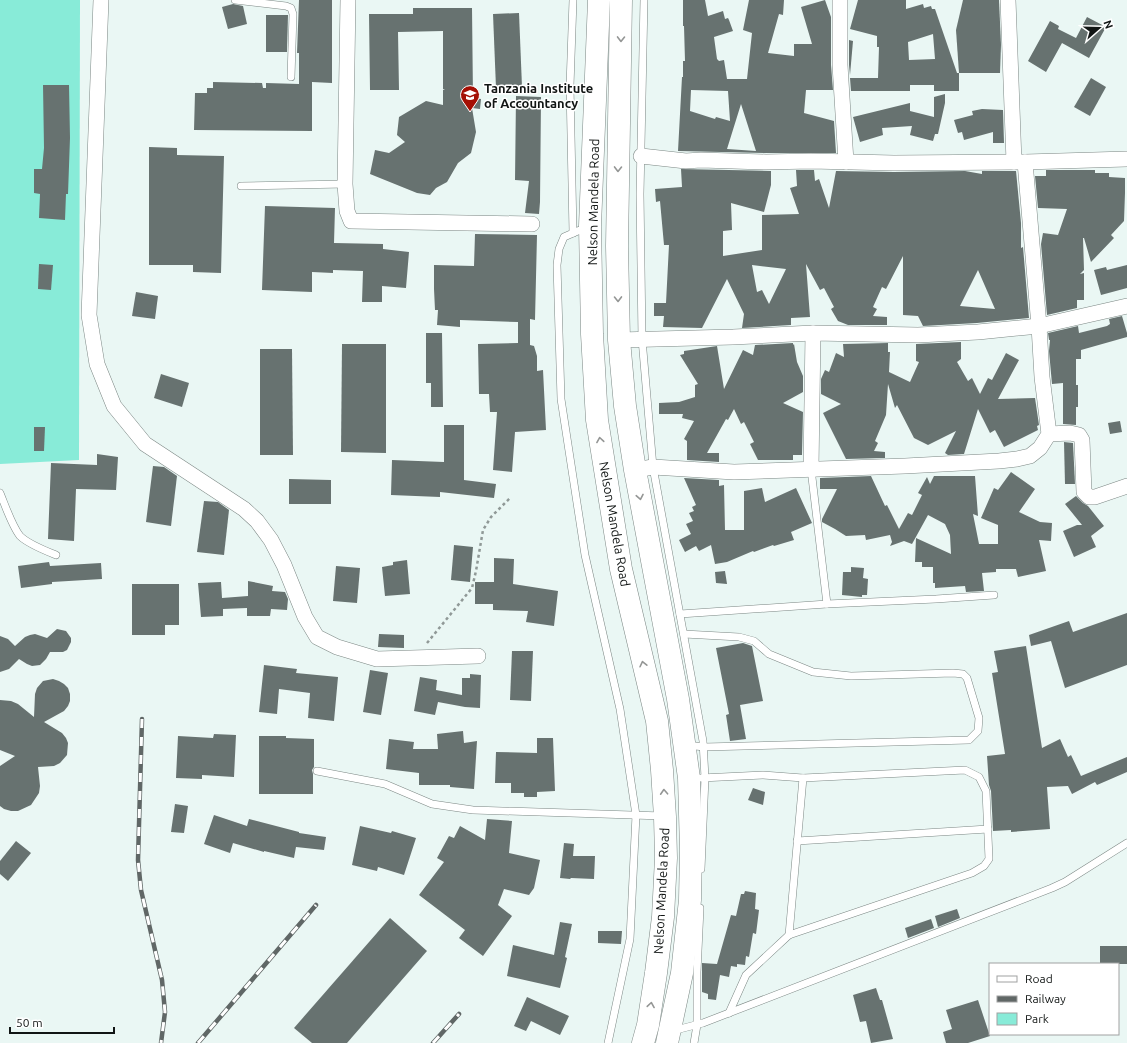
<svg xmlns="http://www.w3.org/2000/svg" width="1127" height="1043" viewBox="0 0 1127 1043" font-family="Ubuntu,sans-serif">
<rect width="100%" height="100%" fill="#eaf7f4"/>
<path fill="#88ebd8" d="M0,0H80L79,460L0,464Z"/>
<g fill="#677270" fill-rule="evenodd">
<path d="M299,0H332V83L312,82V131L194,130L195,93H207V88H213V82L262,83L263,88H266V83L299,84V53H297Z"/>
<path d="M683,0H705L708,16L723,11L725,19L728,18L729,20L733,31L714,37L717,59L719,61L724,60L727,79H747L752,33L743,30L749,0H784L783,15L779,14L768,53L794,56V44H812L801,7L825,0L831,17V65L833,90H806L804,113L834,121L836,153H766L678,151L682,77H683V61H685L684,26H683ZM691,90L728,91L730,121L716,117L715,119L690,111ZM741,104L756,151L727,149Z"/>
<path d="M858,0H906V9L923,4L924,8L931,6L932,9H935L957,73H959V91H934V85H910V91H851L850,78H878L879,47H877V36L850,29ZM933,34L935,59L909,60L908,42Z"/>
<path d="M963,0H999L1001,45L1000,73H959L956,30Z"/>
<path d="M233,4L243,6L247,24L228,29L222,7Z"/>
<path d="M413,8H472L473,98L481,99L480,109L472,108L476,132L471,153L458,163L447,182L436,188L430,195L417,193L370,174L375,150L389,153L405,142L397,135L399,117L426,101L443,105V90L445,89H443V31L398,32L399,90H370L369,14H413Z"/>
<path d="M519,13L522,87L496,88L493,14Z"/>
<path d="M266,15H288L287,52H266Z"/>
<path d="M1087,17L1106,27L1089,58L1062,43L1046,72L1028,61L1050,21L1059,26L1058,29L1076,38Z"/>
<path d="M849,40L853,41L850,75L849,65Z"/>
<path d="M1091,78L1106,87L1090,116L1074,107Z"/>
<path d="M43,85H69L70,138L68,194H66L65,220L39,218L40,194L34,193V169H42L44,148Z"/>
<path d="M945,94V103L938,134H935L933,141L910,135L912,126L882,128L883,135L860,142L853,117L910,103V111L934,117V97Z"/>
<path d="M516,96L541,97L540,202L539,214L525,213L529,181L515,180Z"/>
<path d="M982,109L1003,110L1004,143H993V132L964,140L962,132L958,133L954,120L973,115L972,111Z"/>
<path d="M149,147L177,148V155L224,156L221,273L193,272V265H149Z"/>
<path d="M681,169L771,171V185L764,212L731,203L732,230L723,231V256L762,250V215L799,214L790,188L797,186L796,170H814L815,181L819,179L829,208L836,171L894,172L965,171L982,174V171H1016L1021,223V248L1023,247L1029,318L977,323L923,326L918,316L903,315V256L886,289L882,287L873,307L877,309L873,316L887,317V325H848L838,321L831,309L834,307L824,288L820,290L806,264L810,317L791,318V325L742,328L744,314L727,279L702,328L663,327L664,316H654V303H666L669,245H664L660,201L656,202L655,189L682,187ZM752,265L786,269L769,304L762,290L757,292ZM978,270L995,309L960,306Z"/>
<path d="M1046,170H1095V173H1109V177L1125,178V193L1124,221L1111,235L1114,238L1091,262L1084,238H1083L1084,270L1080,274L1084,273V300H1077V308L1047,315L1041,244L1043,233L1058,235L1067,209L1038,208L1035,176H1046Z"/>
<path d="M265,206L335,208L334,243L383,244V249L409,252L406,288L382,286V302H362L363,271L333,270V273L312,272V292L262,290Z"/>
<path d="M475,234L537,235L535,320L530,319V345L534,346L537,356V371L543,370L546,430L515,432L512,472L493,470L497,412H490L489,394H479L478,344L518,343V322L460,320V327L437,325L438,310H435L434,289V265L474,266Z"/>
<path d="M39,264L53,265L51,290L38,289Z"/>
<path d="M1127,265V288L1101,295L1094,270L1106,267L1107,270Z"/>
<path d="M136,292L158,296L155,319L132,316Z"/>
<path d="M1122,316L1127,333V337L1081,350V359H1076V385H1078V407H1076V425L1063,424V383L1052,384L1049,351L1050,340H1049L1048,333L1078,326L1079,333L1107,326L1110,324L1109,319Z"/>
<path d="M426,333H442L443,407H431V383H426Z"/>
<path d="M961,342V359L957,362L968,381L972,378L980,394L988,378L992,380L1006,353L1019,360L998,399L1035,398L1039,425L1037,426L1038,430L1004,447L995,430L990,433L978,409L964,454L948,455L945,453L956,431L928,445L914,438L897,405L895,408L888,384L886,415L875,441L878,443L874,451L885,452V458L846,459L823,413L841,404L821,394V379L825,370L829,372L836,353L844,357L843,344L888,343V352H890L889,372L910,382L919,362L916,361V344Z"/>
<path d="M793,343V345L794,344L797,362L803,376V392L783,403L803,412L802,455H793V460H758L750,444L754,442L744,422L741,424L734,409L728,420L726,419L707,453H719V462L687,460V441L684,439L694,421L682,418L683,414H659V403L679,402L695,397V385L698,384L680,355L684,354V351L717,346L724,389L743,350L753,355L755,345Z"/>
<path d="M342,344H386V453L341,452Z"/>
<path d="M260,349H292L293,455H260Z"/>
<path d="M161,374L189,383L182,407L154,398Z"/>
<path d="M1120,421L1122,432L1110,434L1108,423Z"/>
<path d="M444,425H464V480L496,484L494,498L440,492V497L391,495L392,460L444,462Z"/>
<path d="M34,427H45L44,451H34Z"/>
<path d="M1064,442L1073,443L1075,484H1065Z"/>
<path d="M97,454L118,457L116,490L76,489L74,541L48,539L51,463L97,465Z"/>
<path d="M153,466L164,467L177,476L171,526L146,522Z"/>
<path d="M1011,472L1035,489L1019,512L1040,522L1052,523L1051,541L1039,540L1046,571L1018,577L1016,569H996V572L982,573L984,591L966,592L965,586L935,588V583H933V567H922V562H915L916,538L951,554L950,535L945,524L928,515L912,544L904,541L890,546L892,542L890,535L866,540L865,535L846,536L835,529L822,522V519L837,489H820V478L871,476L885,506L887,505L899,529L908,513L912,515L922,495L918,493L927,477L930,484L934,476H975L978,516L973,514L979,544H998V525L981,518L994,488L998,490Z"/>
<path d="M684,478L719,480V486L724,485L725,530H744V491L762,488L765,502L796,488L812,523L791,532L794,540L774,546L773,545L754,552L753,551L727,562L715,564L711,545L699,551L696,546L685,552L679,540L691,534L686,524L693,521L689,513L694,511L692,507L696,505Z"/>
<path d="M289,479L331,480V504H289Z"/>
<path d="M1076,496L1083,503L1088,506L1104,526L1091,536L1096,547L1074,557L1063,531L1077,525H1082L1065,504Z"/>
<path d="M204,501L218,502L229,510L224,555L197,552Z"/>
<path d="M454,545L473,547L470,582L451,580Z"/>
<path d="M494,558L514,559L513,584L558,591L554,626L526,622L528,611L493,610V604H475V582H494Z"/>
<path d="M407,560L410,594L385,596L382,567L393,565V562Z"/>
<path d="M49,562L50,566L101,563L102,579L52,582V584L21,588L18,566Z"/>
<path d="M336,566L360,568L357,603L333,601Z"/>
<path d="M851,567L864,568L863,578L868,579L867,595H862V597L842,595L843,572H851Z"/>
<path d="M725,571L727,584L716,583L715,572Z"/>
<path d="M248,581L273,586L272,591L285,592L288,599L287,610L271,609L270,616H247V608L223,609V616L201,617L198,583L221,582L222,598L248,596Z"/>
<path d="M132,584H179V625H165V635H132Z"/>
<path d="M1127,613V665L1065,688L1051,641L1031,646L1029,635L1069,621L1073,632Z"/>
<path d="M57,629L66,631L71,638V642L67,650L63,652H50L46,659L40,665L32,666L27,664L19,659L9,669L0,672V636L8,639L15,646L25,637L30,635L35,634L47,638Z"/>
<path d="M379,634L404,635V648L378,647Z"/>
<path d="M743,643L752,646L763,701L740,705L746,739L730,741L726,715L729,714L716,648Z"/>
<path d="M1026,646L1042,748L1060,739L1068,757L1071,755L1081,776L1127,757V772L1097,785L1095,782L1072,794L1068,786L1047,787L1050,829L1011,832V830L993,831L991,791L989,785L987,756L1005,754L992,673L998,672L994,651Z"/>
<path d="M512,651H533L531,701L510,700Z"/>
<path d="M264,665L297,669L296,673L338,677L334,721L308,718L310,693L279,689L277,714L259,712Z"/>
<path d="M370,670L388,673L381,715L363,712Z"/>
<path d="M470,674L481,675L480,708L465,707L438,702L435,715L414,711L420,677L437,680L436,690L462,695V678H470Z"/>
<path d="M53,679L59,681L64,684L68,688L70,694V701L68,706L64,711L44,722L62,733L66,738L68,743L67,755L60,763L54,766L38,767L40,786L39,793L31,805L18,811H11L4,809L0,806V766L15,756L0,750V700L11,701L18,704L34,717L35,694L37,688L43,681Z"/>
<path d="M463,731L464,743L477,741L474,789L450,787V785H419V773L386,769L389,739L414,742L413,749H438L437,734Z"/>
<path d="M214,734L236,735L234,777L202,775V779L176,778L178,736L213,738Z"/>
<path d="M259,736H286V738L314,739V767L312,770L313,774V794H259Z"/>
<path d="M537,738H553L555,791L537,792V797H524V793H511V783H495L496,752L537,753Z"/>
<path d="M753,788L765,792L763,805L748,800Z"/>
<path d="M175,804L188,806L184,833L171,832Z"/>
<path d="M214,815L247,826L249,819L299,832V833L326,837L324,850L296,847L294,858L264,851V852L233,843L230,853L204,844Z"/>
<path d="M487,819L512,821L509,853L540,860L534,888L529,895L504,889L498,905L512,916L483,956L459,938L465,930L419,895L444,862L437,858L449,836L454,838L460,826L485,840Z"/>
<path d="M360,826L391,833L392,831L416,838L404,875L378,867L377,871L352,865Z"/>
<path d="M16,841L31,853L8,881L0,874V861Z"/>
<path d="M564,843L574,844L573,856H595L594,879L571,878L570,879L560,878Z"/>
<path d="M745,891L756,893L755,909L759,910L756,934L753,933L749,957L746,956L745,965L737,964V967L731,966L729,977L720,975L716,1000L708,999V994L702,992V963L717,964L731,915L736,916L741,894H744Z"/>
<path d="M957,909L960,918L938,927L935,916Z"/>
<path d="M390,918L427,951L347,1043H312L294,1028Z"/>
<path d="M931,919L934,928L908,938L905,928Z"/>
<path d="M560,922L572,924L565,957L567,958L560,988L507,976L513,945L554,955Z"/>
<path d="M598,931H622L621,944L598,943Z"/>
<rect x="1100" y="946" width="27" height="18"/>
<path d="M876,988L880,1000H882L893,1039L871,1043L866,1021L860,1022L853,995Z"/>
<path d="M527,997L569,1016L560,1035L531,1021L526,1031L514,1026Z"/>
<path d="M978,1000L990,1036L968,1043H946L943,1032L952,1029L946,1010Z"/>
</g>
<g fill="none" stroke-linecap="round" stroke-linejoin="round">
<g stroke="#7c8784" stroke-width="8">
<g id="service">
<path d="M235,0L286,6L291,8L293,14L291,77"/>
<path d="M573,0L570,86L573,233"/>
<path d="M644,0L640,194L642,339L653,467L703,741L705,778L701,869"/>
<path d="M241,186L345,184"/>
<path d="M587,227L564,237L559,249L557,265L561,399L585,555L620,709L636,815L630,939L608,1043"/>
<path d="M811,469L827,604"/>
<path d="M0,493C5,505 12,526 20,536C28,544 46,551 56,555"/>
<path d="M680,614L827,604L936,599L994,595"/>
<path d="M684,634L739,637L754,641L769,654L813,672L851,676L953,673L963,674L967,678L979,718L978,731L969,740L704,747L687,745"/>
<path d="M317,771L385,784L432,804L473,810L663,816"/>
<path d="M701,778L763,775L803,778L965,770L979,777L986,791L989,859L984,866L972,873L789,935L746,975L729,1013"/>
<path d="M797,841L988,829"/>
<path d="M789,935L803,778"/>
<path d="M672,1031L703,1023L1052,888L1065,882L1127,843"/>
<path d="M694,1043L697,1025V972L700,908"/>
</g>
</g>
<g stroke="#7c8784" stroke-width="16">
<g id="minor">
<path d="M101,0L89,315L97,364L114,406L145,444L244,509L257,521L271,540L284,565L305,617L317,637L337,647L377,659L478,656"/>
<path d="M348,0L345,184L347,211L351,221L532,224"/>
<path d="M840,0V65L846,162"/>
<path d="M1008,0L1014,162"/>
<path d="M641,156L686,161L701,160L766,162L811,161L894,163L1025,162L1127,159"/>
<path d="M619,340L733,337L813,333L918,335L978,332L1039,326L1127,306"/>
<path d="M1049,434L1070,433L1079,435L1082,440L1084,492L1089,497H1095L1127,486"/>
<path d="M811,468L813,333"/>
<path d="M635,470L653,467L734,472L905,466L999,461L1017,459L1030,456L1040,448L1049,434L1042,377L1039,326L1025,162"/>
</g>
</g>
<g stroke="#7c8784" stroke-width="23">
<g id="primary">
<path d="M599,0L590,226L592,334L597,420L621,569L657,721L662,770L665,817L666,858L663,917L656,973L648,1025L643,1043"/>
<path d="M621,0L617,246L619,340L625,406L635,470L678,699L689,778L691,850L690,900L682,973L667,1043"/>
</g>
</g>
<path stroke="#909997" stroke-width="2.5" stroke-dasharray="3 3" stroke-linecap="butt" d="M427,643L472,588L476,571L483,530L491,517L511,497"/>
<use href="#service" stroke="#fff" stroke-width="7"/>
<use href="#minor" stroke="#fff" stroke-width="15"/>
<use href="#primary" stroke="#fff" stroke-width="22"/>
<g stroke="#606766" stroke-width="4.5">
<g id="rail">
<path d="M142,719L138,860L141,890L162,980L165,1012L161,1043"/>
<path d="M198,1043L316,905"/>
<path d="M433,1043L459,1014"/>
</g>
</g>
<use href="#rail" stroke="#fff" stroke-width="3" stroke-dasharray="9" stroke-linecap="butt"/>
</g>
<defs><path id="oneway-chevron" d="M-2-3.5L2.5 0L-2 3.5" fill="none" stroke-width="1.6" stroke-linecap="round" stroke-linejoin="round"/></defs>
<g stroke="#949695">
<use href="#oneway-chevron" transform="translate(621 39) rotate(91)"/>
<use href="#oneway-chevron" transform="translate(618 169) rotate(91)"/>
<use href="#oneway-chevron" transform="translate(618 299) rotate(89)"/>
<use href="#oneway-chevron" transform="translate(600 440) rotate(-99)"/>
<use href="#oneway-chevron" transform="translate(640 497) rotate(79)"/>
<use href="#oneway-chevron" transform="translate(643 664) rotate(-103)"/>
<use href="#oneway-chevron" transform="translate(664 792) rotate(-93)"/>
<use href="#oneway-chevron" transform="translate(651 1005) rotate(-81)"/>
</g>
<defs>
<g id="university-pin" transform="scale(1)"><path d="M0 17L-7.5 6A9.5 9.5 0 1 1 7.5 6Z" fill="#a40f04" stroke="#fff"/><path d="M0-5L7-2L0 1L-7-2ZM-4 1L0 2.5L4 1V4Q0 6-4 4Z" fill="#fff"/></g>
</defs>
<g fill-rule="evenodd">
<use href="#university-pin" x="470" y="95"/>
</g>
<g text-anchor="middle" stroke-width="3" stroke-linejoin="round" paint-order="stroke">
<g font-size="13" font-weight="bold" fill="#111514" stroke="#fff" text-anchor="start">
<text x="484" y="93">Tanzania Institute<tspan x="484" dy="15">of Accountancy</tspan></text>
</g>
<g font-size="13" fill="#111514" stroke="#fff">
<text transform="translate(593 202) rotate(-89)" y="5">Nelson Mandela Road</text>
<text transform="translate(615 524) rotate(80)" y="5">Nelson Mandela Road</text>
<text transform="translate(661 891) rotate(-87)" y="5">Nelson Mandela Road</text>
</g>
</g>
<rect x="989" y="963" width="130" height="72" fill="#ffffff" stroke="#a0a1a1"/>
<rect x="997" y="976" width="20" height="6" fill="#ffffff" stroke="#a0a1a1"/>
<text x="1025" y="983" font-size="12" fill="#111514">Road</text>
<rect x="997" y="996" width="20" height="6" fill="#606766" stroke="#a0a1a1"/>
<text x="1025" y="1003" font-size="12" fill="#111514">Railway</text>
<rect x="997" y="1013" width="20" height="12" fill="#88ebd8" stroke="#a0a1a1"/>
<text x="1025" y="1023" font-size="12" fill="#111514">Park</text>
<g transform="translate(1099 28) rotate(70)" stroke="#ffffff" stroke-width="3" paint-order="stroke">
<path d="M0-3L7 15L0 10L-7 15Z" fill="#111514"/>
<text y="-6" font-size="11" font-weight="bold" text-anchor="middle" fill="#111514">N</text>
</g>
<path d="M10 1027v6h104v-6" fill="none" stroke="#111514" stroke-width="2"/>
<text x="16" y="1027" font-size="12" fill="#111514" stroke="#ffffff" stroke-width="3" paint-order="stroke">50 m</text>
</svg>
